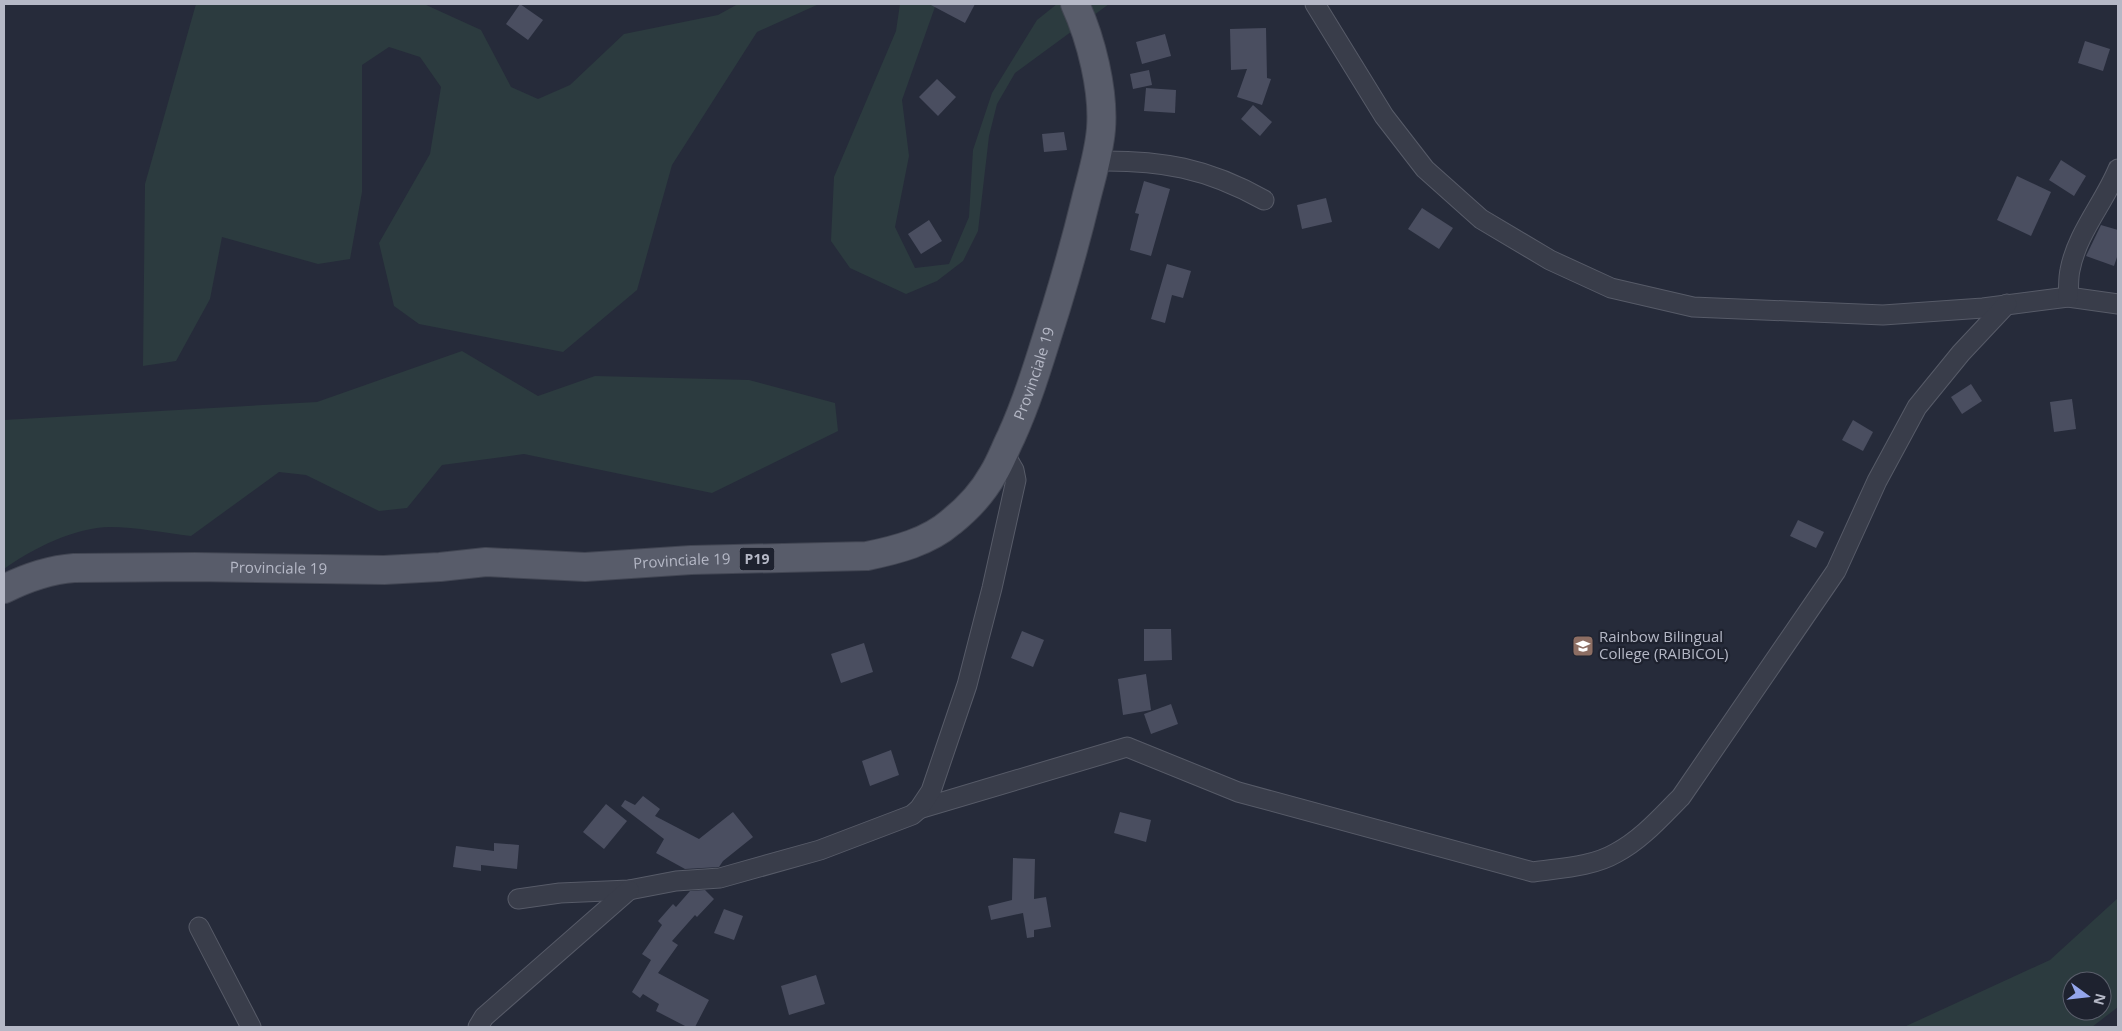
<svg xmlns="http://www.w3.org/2000/svg" width="2122" height="1031" viewBox="0 0 2122 1031" font-family="'Open Sans',sans-serif">
<rect width="100%" height="100%" fill="#262b3a"/>
<g fill="#2c3b3f" fill-rule="evenodd">
<path d="M196,4H424L481,30L511,87L538,99L570,85L624,34L718,15L738,4H819L757,32L672,165L637,290L563,352L419,324L394,306L379,243L430,154L441,87L420,57L389,47L362,65V192L350,259L318,264L222,237L210,299L176,361L143,366L145,184Z"/>
<path d="M900,4H936L902,100L909,156L895,227L915,268L949,264L969,217L973,150L992,93L1037,20L1057,4H1109L1015,73L997,104L989,136L978,231L963,261L937,281L906,294L850,268L831,241L834,177L896,31Z"/>
<path d="M462,351L538,396L595,376L749,380L835,403L838,431L712,493L524,454L442,465L407,508L379,511L306,475L279,472L191,536C164,533 137,527 110,527C76,527 31,549 4,569V420L317,402Z"/>
<path d="M2118,898V1007L2092,1027H1904L2050,960ZM2072,981H2102V1011H2072Z"/>
</g>
<g fill="#4a4e60">
<path d="M520,4L543,20L528,40L506,24Z"/>
<path d="M929,4H975L965,23Z"/>
<path d="M1266,28L1267,78L1271,79L1262,105L1237,97L1247,69L1231,70L1230,29Z"/>
<path d="M1165,34L1171,56L1142,64L1136,42Z"/>
<path d="M2085,41L2110,49L2103,71L2078,63Z"/>
<path d="M1149,70L1152,85L1133,89L1130,74Z"/>
<path d="M937,79L956,97L938,116L919,97Z"/>
<path d="M1146,88L1176,90L1175,113L1144,111Z"/>
<path d="M1253,105L1272,122L1260,136L1241,119Z"/>
<path d="M1064,132L1067,150L1044,152L1042,134Z"/>
<path d="M2061,160L2086,176L2074,196L2049,180Z"/>
<path d="M2017,176L2051,192L2031,236L1997,220Z"/>
<path d="M1144,181L1170,189L1151,256L1130,250L1139,214L1135,213Z"/>
<path d="M1326,198L1332,222L1302,229L1297,205Z"/>
<path d="M1422,208L1453,228L1439,249L1408,229Z"/>
<path d="M929,220L942,241L921,254L908,234Z"/>
<path d="M2101,225L2118,230V254L2114,266L2086,256Z"/>
<path d="M1167,264L1191,271L1183,298L1172,295L1165,323L1151,319Z"/>
<path d="M1971,384L1982,401L1962,414L1951,397Z"/>
<path d="M2072,399L2076,429L2054,432L2050,402Z"/>
<path d="M1853,420L1873,432L1863,451L1842,440Z"/>
<path d="M1798,520L1824,532L1816,548L1790,536Z"/>
<path d="M1144,629H1171L1172,660L1144,661Z"/>
<path d="M1022,631L1044,640L1033,667L1011,658Z"/>
<path d="M864,643L873,672L841,683L831,654Z"/>
<path d="M1146,674L1151,710L1123,715L1118,679Z"/>
<path d="M1171,704L1178,724L1151,734L1144,714Z"/>
<path d="M891,750L899,775L870,786L862,761Z"/>
<path d="M643,796L660,809L655,816L699,839L733,812L753,837L723,861L719,867L685,869L656,853L664,839L621,806L625,800L635,805Z"/>
<path d="M606,804L627,821L604,849L583,832Z"/>
<path d="M1120,812L1151,820L1146,842L1114,833Z"/>
<path d="M494,843L519,845L517,869L481,865V871L453,867L456,846L494,851Z"/>
<path d="M1013,858L1035,859L1034,899L1046,897L1051,927L1034,930V937L1027,938L1023,913L991,920L988,906L1012,900Z"/>
<path d="M705,890L714,899L697,917L695,915L672,941L678,945L658,973L709,1000L695,1027H687L656,1011L659,1004L643,994L640,998L632,992L651,960L642,954L662,925L658,921L673,904L676,907L690,891Z"/>
<path d="M724,909L743,916L734,940L714,933Z"/>
<path d="M816,975L825,1004L789,1015L781,986Z"/>
</g>
<g fill="none" stroke-linecap="round" stroke-linejoin="round">
<g stroke="#575b68" stroke-width="21">
<g id="street">
<path d="M1315,4L1384,116L1425,169L1481,219L1550,260L1611,288L1693,307L1883,315L1983,308L2068,297L2118,304"/>
<path d="M1097,161C1161,160 1207,168 1264,200"/>
<path d="M2068,297C2069,288 2068,279 2070,270C2077,233 2104,203 2118,169"/>
<path d="M919,809L1127,747L1238,792L1533,872C1560,868 1592,867 1616,853C1641,840 1661,817 1681,797L1836,571L1877,481L1917,407L1961,353L2007,304"/>
<path d="M518,899L560,893L629,890L676,881L720,878L820,850L912,815L919,809L931,791L967,685L992,588L1016,480L1014,470L1004,453"/>
<path d="M199,927L251,1027"/>
<path d="M478,1027L484,1017L629,890"/>
</g>
</g>
<g stroke="#424653" stroke-width="30">
<g id="primary">
<path id="s1" d="M4,589C26,578 48,570 74,568L195,567L384,570L440,567L486,562L585,567L691,560L867,556C896,550 928,542 951,522C966,510 983,492 993,474C1000,463 1005,449 1011,437C1030,395 1042,352 1056,308C1067,272 1077,236 1086,199C1092,175 1099,153 1101,129C1104,90 1091,39 1075,4"/>
</g>
</g>
<use href="#street" stroke="#393d4a" stroke-width="19"/>
<use href="#primary" stroke="#585c6a" stroke-width="28"/>
</g>
<defs>
<g id="school-square" transform="scale(1.125)"><rect x="-9" y="-9" width="18" height="18" rx="4" fill="#8d6e63" stroke="#1e222f"/><path d="M0-5L7-2L0 1L-7-2ZM-4 1L0 2.5L4 1V4Q0 6-4 4Z" fill="#fff"/></g>
</defs>
<g fill-rule="evenodd">
<use href="#school-square" x="1583" y="646"/>
</g>
<g text-anchor="middle" stroke-width="4.5" stroke-linejoin="round" paint-order="stroke">
<rect fill="#1e222f" stroke="#888b99" stroke-width="1" x="739.5" y="547.5" width="35" height="23" rx="4"/>
<g font-size="14" font-weight="bold" fill="#b5b8c6">
<text x="757" y="564">P19</text>
</g>
<g font-size="15" fill="#b5b8c6" stroke="#1e222f">
<text dy="5" stroke="none"><textPath href="#s1" startOffset="1132">Provinciale 19</textPath></text>
<text dy="5" stroke="none"><textPath href="#s1" startOffset="682">Provinciale 19</textPath></text>
<text dy="5" stroke="none"><textPath href="#s1" startOffset="278">Provinciale 19</textPath></text>
</g>
<g font-size="15" fill="#b5b8c6" stroke="#1e222f" text-anchor="start">
<text x="1599" y="642">Rainbow Bilingual<tspan x="1599" dy="17">College (RAIBICOL)</tspan></text>
</g>
</g>
<rect width="2122" height="1031" fill="none" stroke="#b5b8c6" stroke-width="10"/>
<g transform="translate(2087 996) rotate(105)"><circle r="24" fill="#1e222f" stroke="#5a5e6b"/>
<path d="M0-4L9 19L0 12L-9 19Z" fill="#94a6ec"/>
<text y="-8" font-size="14" font-weight="bold" text-anchor="middle" fill="#b5b8c6">N</text>
</g>
</svg>
